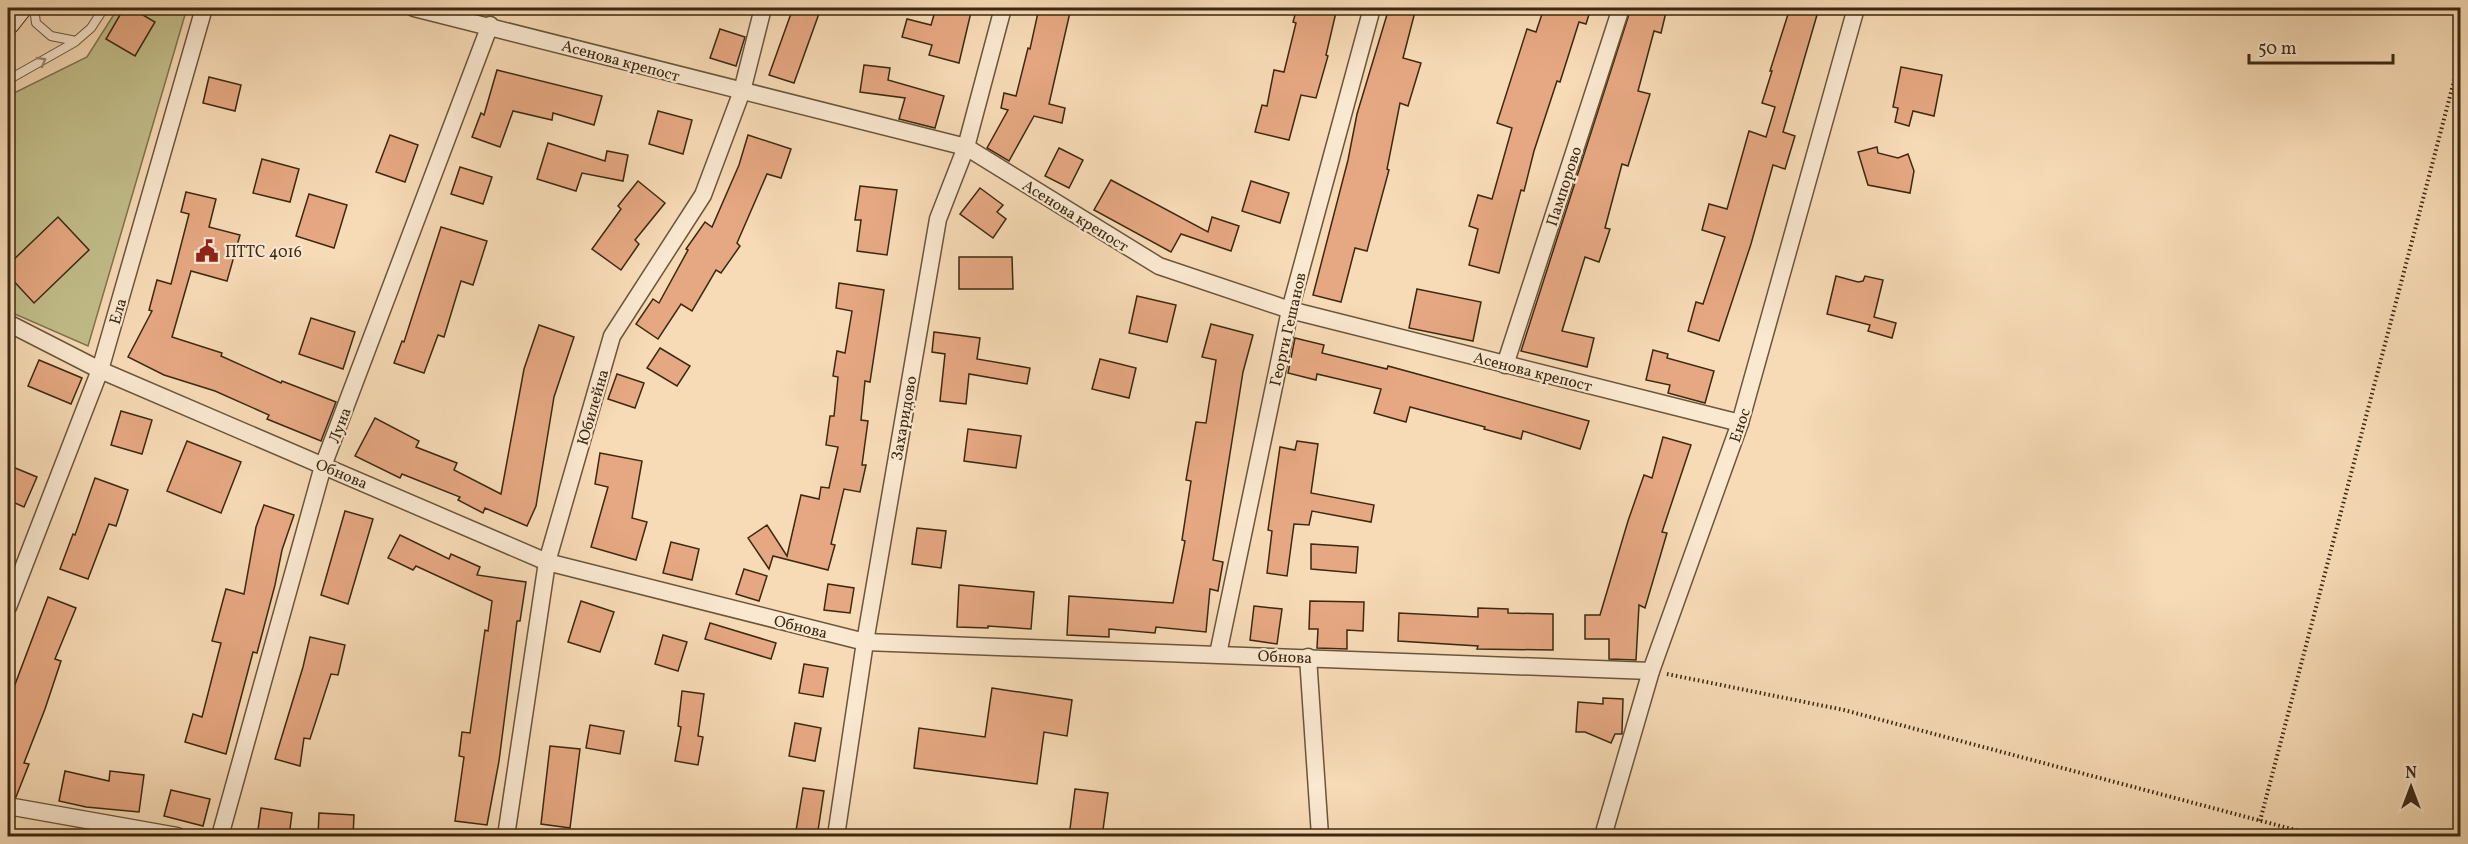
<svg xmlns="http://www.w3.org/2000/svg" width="2468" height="844" viewBox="0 0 2468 844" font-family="Vollkorn,serif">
<rect width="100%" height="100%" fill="#f7dbb6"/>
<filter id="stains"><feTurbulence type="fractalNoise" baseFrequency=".00333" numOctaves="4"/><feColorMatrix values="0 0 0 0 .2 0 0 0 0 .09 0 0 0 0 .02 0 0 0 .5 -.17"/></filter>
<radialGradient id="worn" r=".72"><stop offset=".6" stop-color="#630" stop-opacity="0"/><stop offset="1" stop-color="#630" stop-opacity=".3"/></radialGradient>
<path fill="#c2be8b" stroke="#7f744e" stroke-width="1.5" d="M118,8H187L88,346L8,311V96L87,57Z"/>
<g fill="#e6a882" stroke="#3c2911" stroke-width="1.5">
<path d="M124,8H131L155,22L135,56L106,39Z"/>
<path d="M793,8H821L794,83L769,75Z"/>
<path d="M936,8H972L959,63L929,55L932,45L902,37L907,19L931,25Z"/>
<path d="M1039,8H1071L1049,104L1065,108L1062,123L1034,116L1009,161L987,148L1008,110L1001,108L1004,93L1016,96L1028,48L1030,49Z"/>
<path d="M1297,8H1337L1326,55L1328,56L1316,98L1301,95L1289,140L1255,132L1262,105L1267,106L1274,70L1284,72L1296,23L1293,22Z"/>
<path d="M1389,8H1416L1403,58L1421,63L1408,106L1400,103L1387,169L1389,170L1367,251L1355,248L1341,302L1313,295L1348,160L1357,114Z"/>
<path d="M1544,8H1591L1586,24L1579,22L1560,82L1557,81L1534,151L1524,191L1521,190L1499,273L1469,265L1478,229L1469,226L1478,195L1492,199L1512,128L1497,123L1527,29L1536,32Z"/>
<path d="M1631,8H1667L1661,33L1654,31L1638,91L1650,94L1628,166L1622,164L1605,228L1610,229L1599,262L1585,257L1562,331L1594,338L1587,367L1521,351Z"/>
<path d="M1790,8H1819L1783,132L1795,136L1785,169L1773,165L1751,244L1719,341L1688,331L1696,302L1703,304L1725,237L1702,230L1709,204L1727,209L1749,131L1766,137L1775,107L1762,103L1772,71H1770Z"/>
<path d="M720,29L745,37L736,66L710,58Z"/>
<path d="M864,65L890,68L888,80L944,96L935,128L899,119L905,98L860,92Z"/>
<path d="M1901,67L1942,75L1934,116L1913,111L1909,126L1895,122L1898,108L1893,107Z"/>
<path d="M497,70L602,96L594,125L553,113L552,120L513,111L500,147L472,137L481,113L484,115Z"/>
<path d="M209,77L241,85L235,111L203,103Z"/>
<path d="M658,111L692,120L683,154L649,144Z"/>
<path d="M390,135L418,145L405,182L376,172Z"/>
<path d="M748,135L791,149L781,178L767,174L737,243L740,246L721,273L716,270L692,311L681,304L658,339L636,324L653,299L659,303L688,250L686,249L705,222L712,227L739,165Z"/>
<path d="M548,143L605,161L607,151L628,155L623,181L582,173L576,191L537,179Z"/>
<path d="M1877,147L1878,153L1898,158L1908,154L1914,171L1910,193L1868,185L1858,152Z"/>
<path d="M1059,148L1083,160L1069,188L1045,176Z"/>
<path d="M262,159L299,169L290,202L253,193Z"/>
<path d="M460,167L492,177L483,204L451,194Z"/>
<path d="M1111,180L1208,232L1212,217L1239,226L1231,251L1181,234L1171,252L1094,210Z"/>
<path d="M638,181L665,203L635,240L639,244L621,270L592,249L621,209L618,206Z"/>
<path d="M1251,181L1289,193L1280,223L1242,211Z"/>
<path d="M860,186L897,190L887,255L857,251L861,220H855Z"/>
<path d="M980,188L1003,205L997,212L1006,219L993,238L960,214Z"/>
<path d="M186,192L216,199L209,227L240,235L227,281L191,271L172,337L222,353L221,356L281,383L282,381L336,402L321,441L267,419L269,415L215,391L164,375L128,357L152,311L149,310L157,280L171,284L189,214L181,212Z"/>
<path d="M309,194L347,205L334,248L296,236Z"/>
<path d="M58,217L89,250L34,303L8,275V265Z"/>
<path d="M441,227L487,241L473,285L461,281L444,337L438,335L424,373L394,363L402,341L404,342Z"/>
<path d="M959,257H1012L1013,289H959Z"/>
<path d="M1836,276L1858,282L1863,281L1865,276L1883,280L1874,317L1896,323L1892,338L1868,331L1870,325L1827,314Z"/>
<path d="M839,283L884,290L870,382L865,381L861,420L868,421L862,465H866L860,492L844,489L831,544L835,545L828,570L773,556L769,569L748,538L767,525L787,556L801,495L819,499L821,487L829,488L838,447L826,445L830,416H834L838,377L833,376L837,351L845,353L852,311L836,308Z"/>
<path d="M1417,289L1481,302L1473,341L1409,328Z"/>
<path d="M1137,296L1176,305L1167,342L1129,333Z"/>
<path d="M311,318L355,332L343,369L299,354Z"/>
<path d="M1211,324L1253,335L1243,372L1213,560L1223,562L1218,591L1210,589L1206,632L1156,627L1155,633L1109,629V637L1067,635L1069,596L1173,603L1185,541L1182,540L1191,481L1186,480L1196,422L1206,423L1216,360L1202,357Z"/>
<path d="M539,325L574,337L554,397L536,506L527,526L485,508L483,513L458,500L460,497L402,474L400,478L355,456L375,418L419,441L416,447L457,463L454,470L501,494L524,369Z"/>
<path d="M934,332L980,338L977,359L1030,368L1027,384L969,374L966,404L940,401L945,354L932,352Z"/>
<path d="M1295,338L1324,345L1322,353L1387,369L1388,366L1589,421L1580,449L1523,431L1521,439L1484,429L1485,427L1410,407L1406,422L1374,413L1381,389L1317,374L1316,380L1288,373Z"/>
<path d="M660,348L690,366L677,386L647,368Z"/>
<path d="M1653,350L1668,354L1667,358L1714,371L1705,403L1668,393L1670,385L1646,380Z"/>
<path d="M1100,359L1136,368L1129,398L1092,389Z"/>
<path d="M39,360L82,378L71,404L28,386Z"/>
<path d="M617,374L644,383L635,408L608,399Z"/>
<path d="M121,411L152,420L142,454L111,445Z"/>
<path d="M968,429L1021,436L1016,468L964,461Z"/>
<path d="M1663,437L1691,445L1662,532L1667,533L1645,608L1639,605L1636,660L1609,659V639H1585V615H1600L1628,521L1644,475L1652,478Z"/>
<path d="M187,441L241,462L221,513L167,491Z"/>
<path d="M1297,441L1318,444L1311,493L1374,505L1371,522L1312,511L1309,525L1294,524L1287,576L1267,573L1272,531L1268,530L1280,447L1295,450Z"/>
<path d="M600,453L642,461L632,518L647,522L636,560L591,547L608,487L595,484Z"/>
<path d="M8,465L37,477L24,507L8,500Z"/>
<path d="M95,478L128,490L116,526L109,524L88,579L60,569L73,534L75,535Z"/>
<path d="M264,505L294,515L282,550L275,585L257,653L253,652L226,754L185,742L193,714L202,717L221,643L212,641L226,589L244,594L256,527Z"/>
<path d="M345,511L373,519L348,604L321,595Z"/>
<path d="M917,528L946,531L941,568L912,564Z"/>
<path d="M400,535L449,559L451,554L480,567L477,575L526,582L520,621H517L499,761L487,825L455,821L464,757L459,756L462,732L470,733L485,630L488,631L492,601L416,566L413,570L388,558Z"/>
<path d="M671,542L699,549L692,580L663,573Z"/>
<path d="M1311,544L1358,547L1356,573L1311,569Z"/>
<path d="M744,569L767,576L759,601L736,594Z"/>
<path d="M828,584L854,588L850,613L824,610Z"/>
<path d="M959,585L1034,592L1031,629L988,626V628L957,627Z"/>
<path d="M48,597L76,608L55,659L61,661L45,709L24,763L29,764L16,797L8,796V703Z"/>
<path d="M581,601L614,612L600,652L568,642Z"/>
<path d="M1310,601L1364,602L1363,631L1347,630V649L1317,648L1318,629H1309Z"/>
<path d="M1254,606L1282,609L1277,644L1250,640Z"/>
<path d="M1478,608L1508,609V613L1553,614V650L1477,649L1478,646L1398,641L1399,613L1478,617Z"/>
<path d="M710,623L776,643L771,659L705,639Z"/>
<path d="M663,635L687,642L678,671L655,664Z"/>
<path d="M310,637L345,645L338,675L331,674L310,739L304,738L300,766L275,759L303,667Z"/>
<path d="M804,664L828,668L823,697L799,693Z"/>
<path d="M992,688L1072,700L1067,736L1044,732L1037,784L914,768L919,728L985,737Z"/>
<path d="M682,691L704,694L698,736L703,737L698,765L675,761L681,727L678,726Z"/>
<path d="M1603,698L1623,699L1622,732V734H1615L1611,743L1585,732H1576L1578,702L1603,704Z"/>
<path d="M795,723L821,728L815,761L789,756Z"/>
<path d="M590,725L624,731L620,754L586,748Z"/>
<path d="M550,746L580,749L570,828L541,824Z"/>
<path d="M65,771L109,781L110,771L144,775L139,812L86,807L59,801Z"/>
<path d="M803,788L824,791L817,837H795Z"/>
<path d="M1075,789L1108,793L1102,837H1069Z"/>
<path d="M171,790L210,799L203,826L164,816Z"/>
<path d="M261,808L292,813L289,837H257Z"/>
<path d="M319,813L354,815L353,837H318Z"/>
</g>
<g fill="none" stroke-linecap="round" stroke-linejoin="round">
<g stroke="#6b563a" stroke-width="10">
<g id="service">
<path d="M34,8L36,23L51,36L76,41L91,28L104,8"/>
<path d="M8,80L75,42"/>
</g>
</g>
<g stroke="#6b563a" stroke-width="19">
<g id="minor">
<path d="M414,8L966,147L1159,266L1290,310L1740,423"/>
<path d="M8,323L100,370L547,562L865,642L1651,671"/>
<path d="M1505,365L1621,8"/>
<path d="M8,607L100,370L204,8"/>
<path d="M1218,654L1290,310L1372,8"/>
<path d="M1308,657L1320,836"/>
<path d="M8,806L177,836"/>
<path d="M220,836L323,466L490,25"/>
<path d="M506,836L547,562L612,336L703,195L742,91L763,8"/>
<path d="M836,836L865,642L938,219L966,147L1003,8"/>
<path d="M1603,836L1651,671L1740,423L1856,8"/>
</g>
</g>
<g stroke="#3c2911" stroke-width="26">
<path id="secondary" d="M8,22L19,8"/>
</g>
<g stroke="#3c2911" stroke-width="4" stroke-dasharray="1.5 3" stroke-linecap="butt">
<path d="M1667,674L1844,710L2318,836"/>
<path d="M2260,821L2460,58"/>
</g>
<use href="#service" stroke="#fae8d0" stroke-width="8"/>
<use href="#minor" stroke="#fae8d0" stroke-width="16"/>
<use href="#secondary" stroke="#fae8d0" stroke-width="24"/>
</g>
<defs><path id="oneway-chevron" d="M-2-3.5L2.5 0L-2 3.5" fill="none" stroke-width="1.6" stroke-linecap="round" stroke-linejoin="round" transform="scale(1.5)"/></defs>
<use stroke="#9b8870" href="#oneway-chevron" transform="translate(42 61) rotate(-30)"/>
<defs>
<g id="civic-bare" transform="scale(1.8)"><path d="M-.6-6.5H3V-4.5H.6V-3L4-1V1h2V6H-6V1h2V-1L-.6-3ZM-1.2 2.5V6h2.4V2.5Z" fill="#8f2418" stroke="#fae8d0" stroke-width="2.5" paint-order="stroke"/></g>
</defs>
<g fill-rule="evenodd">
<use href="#civic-bare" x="207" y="251"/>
</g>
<g text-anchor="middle" stroke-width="4.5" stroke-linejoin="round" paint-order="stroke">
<g font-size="16" fill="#3c2911" stroke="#fae8d0">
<text transform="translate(621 60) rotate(15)" y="6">Асенова крепост</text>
<text transform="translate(1563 186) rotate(-72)" y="6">Пампорово</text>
<text transform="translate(1076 215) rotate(32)" y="6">Асенова крепост</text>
<text transform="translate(117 311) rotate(-74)" y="6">Ела</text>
<text transform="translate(1287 329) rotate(-77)" y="6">Георги Гешанов</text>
<text transform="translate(1533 371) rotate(14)" y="6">Асенова крепост</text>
<text transform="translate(592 407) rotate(-74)" y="6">Юбилейна</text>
<text transform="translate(903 418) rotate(-80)" y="6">Захаридово</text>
<text transform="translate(339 425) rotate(-69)" y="6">Луна</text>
<text transform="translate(1739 425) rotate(-72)" y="6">Енос</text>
<text transform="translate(342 473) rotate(23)" y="6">Обнова</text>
<text transform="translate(801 626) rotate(14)" y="6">Обнова</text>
<text transform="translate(1285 656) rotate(2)" y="6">Обнова</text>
</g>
<g font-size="16" fill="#3c2911" stroke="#fae8d0" text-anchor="start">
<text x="225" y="257">ПТТС 4016</text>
</g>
</g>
<rect width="2468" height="844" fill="none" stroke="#f7dbb6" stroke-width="30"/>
<rect x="9" y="9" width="2450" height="826" fill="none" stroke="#3c2911" stroke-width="3"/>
<rect x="15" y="15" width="2438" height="814" fill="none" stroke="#3c2911" stroke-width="1.5"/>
<g transform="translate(2411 787)" stroke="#fae8d0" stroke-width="4.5" paint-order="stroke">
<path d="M0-4.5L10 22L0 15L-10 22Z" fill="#3c2911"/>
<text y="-9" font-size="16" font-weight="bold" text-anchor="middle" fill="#3c2911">N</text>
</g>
<path d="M2249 54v9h144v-9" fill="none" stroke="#3c2911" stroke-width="3"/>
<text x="2258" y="54" font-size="18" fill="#3c2911" stroke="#fae8d0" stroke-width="4.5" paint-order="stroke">50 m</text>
<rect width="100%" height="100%" filter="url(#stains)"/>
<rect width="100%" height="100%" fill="url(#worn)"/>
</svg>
